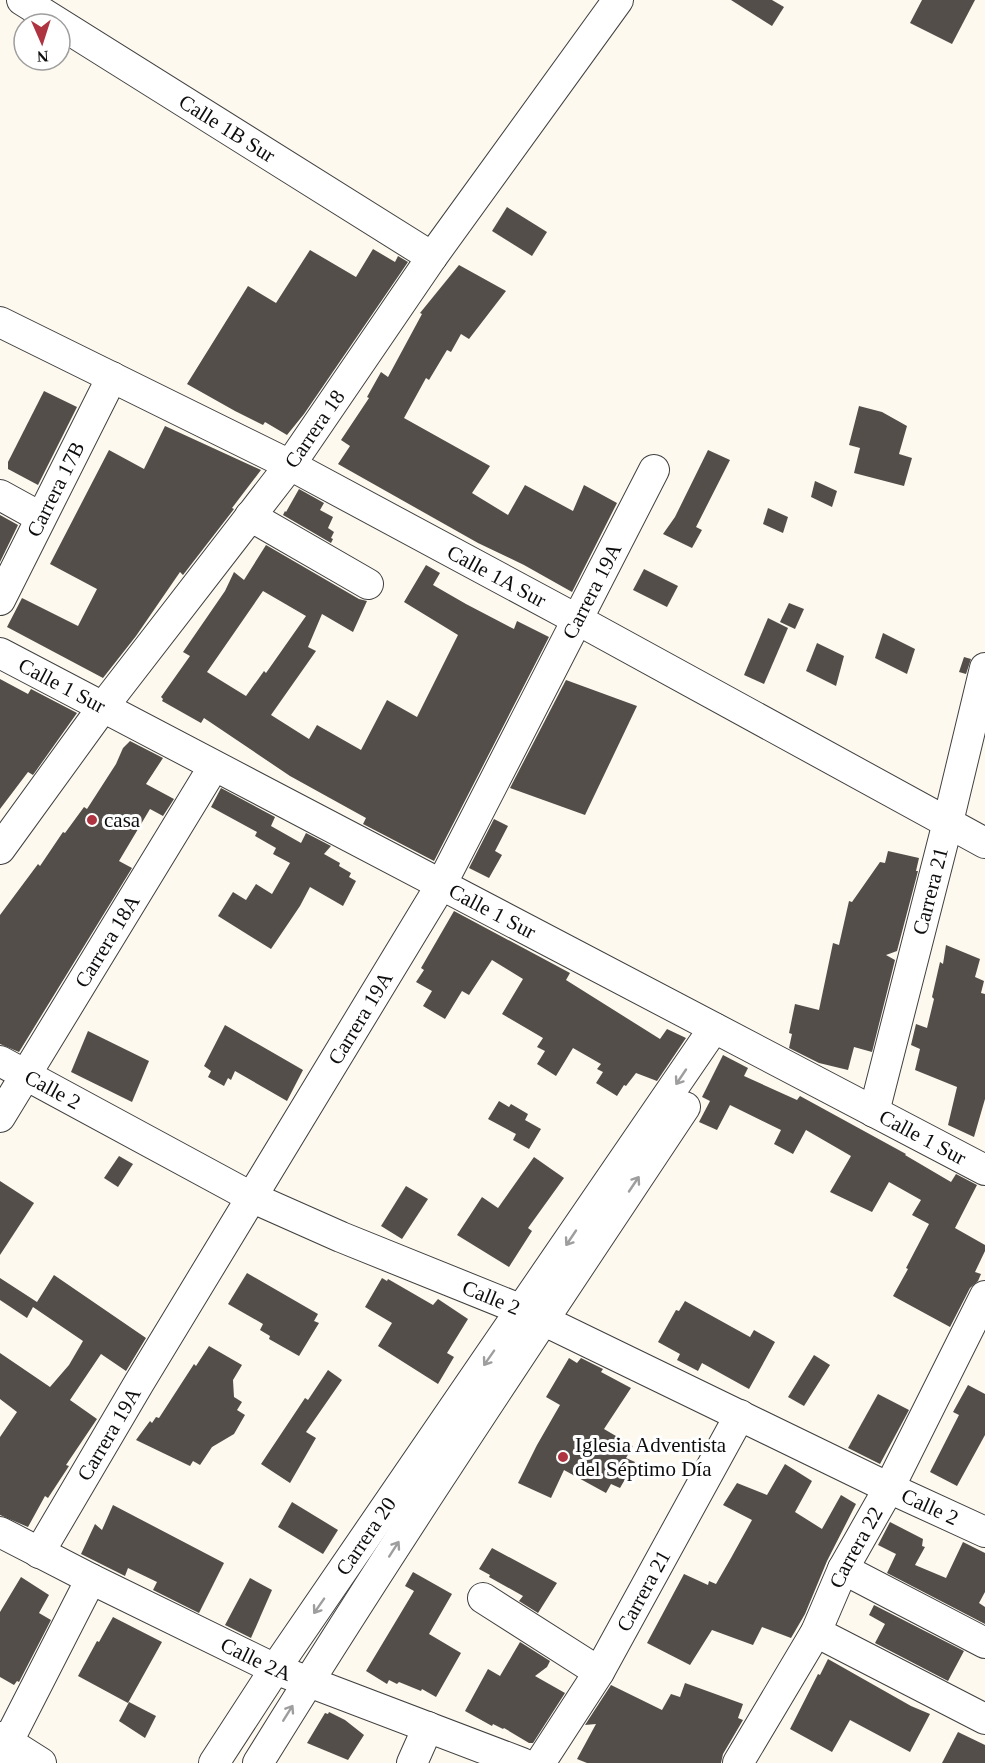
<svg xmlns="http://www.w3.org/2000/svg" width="985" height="1763" viewBox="0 0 985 1763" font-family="Georgia,serif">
<rect width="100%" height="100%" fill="#fdf9ee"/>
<g fill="#544e4a" fill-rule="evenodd">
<path d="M731,0H772L784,7L772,26Z"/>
<path d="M922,0H975L952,44L910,23Z"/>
<path d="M507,207L547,232L532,256L492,231Z"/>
<path d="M373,249L395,262L398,256L408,262L304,414L287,435L265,422L263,425L235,411L187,384L248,286L276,303L310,250L356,277Z"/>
<path d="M459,265L506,291L469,339L461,334L451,352L447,350L429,380L426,378L404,418L490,466L472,493L508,515L525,485L573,511L584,485L617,503L572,592L524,565L478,543L338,464L350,446L341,440L369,398L367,397L381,372L388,377L422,314L420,313Z"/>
<path d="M44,391L77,407L38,485L8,469V462Z"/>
<path d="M859,406L882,412L907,426L899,454L912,458L904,486L854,473L860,448L849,445Z"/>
<path d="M165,426L261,470L232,508L234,509L183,575L180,572L136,636L103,678L7,627L22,598L78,626L97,589L50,564L109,450L144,469Z"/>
<path d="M708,450L730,460L696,527L702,530L692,548L663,534L675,517Z"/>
<path d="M815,481L837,491L832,507L811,497Z"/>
<path d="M299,489L324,503L320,510L333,517L328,528L334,532L331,538L333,539L331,543L283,515L285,511L286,512Z"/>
<path d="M768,508L788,517L783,533L763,524Z"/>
<path d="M0,515L18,525L0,562Z"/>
<path d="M266,545L359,599L367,601L353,632L322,614L308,647L316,651L271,715L309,739L317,725L361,750L387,700L417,717L458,635L404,602L426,565L440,573L433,585L466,604L514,629L517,621L549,637L434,861L363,824L366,818L290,776L204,718L201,723L162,701L163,699L161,697L190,656L183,652L225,591L234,572L244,580ZM263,591L306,616L266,673L264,671L246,696L207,672Z"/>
<path d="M644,569L678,586L667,607L633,590Z"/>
<path d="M789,603L804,609L795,629L780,622Z"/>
<path d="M768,618L788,628L764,684L744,675Z"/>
<path d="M883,633L915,649L907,674L875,658Z"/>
<path d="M817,643L844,656L836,686L806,671Z"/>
<path d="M964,657L971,659L966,674L959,672Z"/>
<path d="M0,679L28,694L31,689L77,713L33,775L28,772L0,809Z"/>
<path d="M566,680L637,706L585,815L510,788Z"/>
<path d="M130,741L163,758L146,784L174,799L163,816L150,809L119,861L132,868L19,1052L0,1044V915L38,864L40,866L63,832L65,833L84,807L87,809L116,764L123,748Z"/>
<path d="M221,788L275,817L271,826L301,843L306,833L331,846L324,854L340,863L339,866L351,873L349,877L356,881L343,906L310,887L300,906L271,949L218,916L233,892L246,900L256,884L272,894L290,863L273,854L276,848L255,836L257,832L211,807Z"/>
<path d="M494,819L508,826L495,851L502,855L489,878L469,868Z"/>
<path d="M888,851L919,858L916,871H918L897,951L886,955L895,960L872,1052L854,1047L848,1070L819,1063L789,1048L792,1034L789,1033L795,1004L819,1010L833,943L839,945L849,901L852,902L880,862L885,863Z"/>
<path d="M454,911L570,973L566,980L660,1039L667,1029L686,1038L657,1081L636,1073L626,1086L624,1085L617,1096L596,1083L603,1072L597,1069L601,1064L573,1048L556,1076L537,1064L545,1051L537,1047L543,1038L502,1014L523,979L492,960L469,995L462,991L445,1019L423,1006L432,991L416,982L424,970L421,968Z"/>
<path d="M946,945L980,959L975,977L984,981L981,993L985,994V1099L974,1137L948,1125L957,1087L915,1070L920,1049L911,1045L916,1024L927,1028L934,999L932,997L940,962L943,964Z"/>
<path d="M225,1025L303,1070L287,1101L235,1071L231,1080L228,1078L224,1086L208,1077L211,1071L204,1066Z"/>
<path d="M88,1031L149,1061L132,1102L71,1072Z"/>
<path d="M723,1055L748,1068L744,1076L797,1100L800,1096L906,1154L905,1155L951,1182L956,1174L977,1185L955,1228L985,1245V1251L975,1272L981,1274L978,1281L970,1288L950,1327L893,1296L908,1269L906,1268L929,1224L912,1215L921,1200L889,1182L872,1212L830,1192L851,1156L806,1130L793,1154L774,1144L781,1130L730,1105L717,1130L699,1122L710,1101L702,1097Z"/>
<path d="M499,1101L509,1107L511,1104L528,1114L525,1120L541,1129L529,1149L513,1140L516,1134L488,1119Z"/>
<path d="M119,1156L133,1164L118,1187L104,1178Z"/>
<path d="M534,1157L564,1178L528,1228L532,1231L509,1267L457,1235L482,1197L498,1208Z"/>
<path d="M0,1181L34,1203L0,1255Z"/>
<path d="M406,1186L428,1199L402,1239L381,1226Z"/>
<path d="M247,1273L318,1314L314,1321L319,1323L299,1356L269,1339L270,1336L260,1330L263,1324L228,1304Z"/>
<path d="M54,1275L146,1338L126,1371L101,1354L70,1400L97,1419L66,1465L69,1466L48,1498L45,1496L28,1527L0,1515V1437L17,1412L0,1399V1353L50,1387L69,1365L83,1341L33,1307L27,1318L0,1300V1278L37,1302Z"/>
<path d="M382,1278L387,1281L388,1279L433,1305L438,1299L468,1319L447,1353L454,1357L438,1384L378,1346L392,1323L365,1307Z"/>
<path d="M685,1301L750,1337L754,1330L775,1342L749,1389L702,1363L698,1371L677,1360L680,1354L658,1342L676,1310L679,1311Z"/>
<path d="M209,1346L242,1365L233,1380L234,1397L242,1402L237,1410L245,1415L234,1434L212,1447L200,1465L193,1461L190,1466L136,1440L150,1421L152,1423L156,1417L159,1418L194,1364L196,1366Z"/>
<path d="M814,1355L830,1365L804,1406L788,1397Z"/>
<path d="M569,1358L577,1363L581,1358L603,1369L601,1372L631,1388L604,1429L633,1446L626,1458L635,1462L620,1488L611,1484L606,1493L564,1470L551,1498L518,1483L537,1445L560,1405L546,1397Z"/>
<path d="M328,1370L342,1380L306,1432L316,1438L290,1483L261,1464L305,1398L308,1400Z"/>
<path d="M968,1385L985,1394V1435L957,1486L930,1472L959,1415L953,1412Z"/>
<path d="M878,1394L909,1410L880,1464L848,1448Z"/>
<path d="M785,1464L812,1481L795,1512L822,1529L841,1495L856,1504L827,1561L805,1614L791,1638L762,1627L753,1645L712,1630L690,1665L647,1643L684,1574L708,1585L709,1581L716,1584L731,1558L752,1520L723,1505L737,1483L767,1495Z"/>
<path d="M292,1502L338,1530L323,1554L278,1527Z"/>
<path d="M113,1505L224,1563L199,1613L153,1590L157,1582L128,1568L125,1576L81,1554L95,1524L102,1530Z"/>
<path d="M890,1522L923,1539L922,1546L925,1547L915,1565L946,1578L963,1542L985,1553V1592L979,1603L985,1607V1624L887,1573L896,1554L878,1545Z"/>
<path d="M492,1548L557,1583L538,1613L519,1601L523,1596L489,1577L490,1575L479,1569Z"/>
<path d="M413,1572L452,1594L429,1634L461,1653L436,1697L422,1689L421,1691L399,1682L397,1684L389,1680L387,1684L366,1671L414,1591L405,1586Z"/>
<path d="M21,1577L49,1595L39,1613L51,1620L19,1682L17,1681L14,1685L0,1677V1612Z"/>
<path d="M250,1578L272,1590L251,1638L225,1625Z"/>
<path d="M874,1605L964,1651L948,1681L875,1643L885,1624L869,1615Z"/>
<path d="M113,1617L162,1642L128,1703L78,1676L97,1641L99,1642Z"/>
<path d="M520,1642L550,1661L547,1667L535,1676L565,1693L533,1743H529L504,1728L503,1729L493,1724L492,1726L465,1711L488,1669L500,1676Z"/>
<path d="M828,1659L911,1706L930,1714L910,1752L850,1720L832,1752L790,1729L818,1674L820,1675Z"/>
<path d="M685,1683L743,1704L738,1718L743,1720L723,1754L721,1763H587L577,1759L596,1724L585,1725L611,1685L662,1710L671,1694L680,1697Z"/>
<path d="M129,1702L156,1716L145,1738L119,1721Z"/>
<path d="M329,1712L345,1720L364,1735L348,1760L307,1743L325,1713L328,1714Z"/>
<path d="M958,1732L985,1745V1763H942Z"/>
</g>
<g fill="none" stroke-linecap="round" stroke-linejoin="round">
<g stroke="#404040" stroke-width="32">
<g id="minor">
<path id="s1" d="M22,0L432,257"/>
<path id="s2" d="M0,322L290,465L578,620L985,843"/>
<path d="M0,495L40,517"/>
<path d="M250,516L368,584"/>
<path id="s3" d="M0,600L112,377"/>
<path id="s4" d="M0,653L985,1170"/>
<path id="s5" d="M0,849L103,707L290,465L432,257L618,0"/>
<path id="s6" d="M0,1061L253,1198L341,1237L522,1310L889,1488L985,1532"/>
<path id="s7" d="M874,1112L948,822L985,668"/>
<path id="s8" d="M0,1117L214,766"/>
<path id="s9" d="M0,1532L91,1579L275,1669L522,1763"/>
<path id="s10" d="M39,1553L139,1383L441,885L654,470"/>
<path d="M843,1569L985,1643"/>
<path d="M483,1598L599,1672"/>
<path d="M816,1632L985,1719"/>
<path d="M0,1737L41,1763"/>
<path d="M0,1757L91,1579"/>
<path id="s11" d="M214,1763L275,1669L714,1028"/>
<path d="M258,1763C395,1541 541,1324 685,1107"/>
<path d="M412,1763L428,1727"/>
<path id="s12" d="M540,1763L599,1672L740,1415"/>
<path id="s13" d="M738,1763L816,1632L843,1569L889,1488L985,1296"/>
</g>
</g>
<use href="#minor" stroke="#fff" stroke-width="30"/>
</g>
<defs><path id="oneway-shaft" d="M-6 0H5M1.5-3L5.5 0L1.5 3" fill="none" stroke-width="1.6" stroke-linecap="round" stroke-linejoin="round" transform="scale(1.5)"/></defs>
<g stroke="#9e9e9e">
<use href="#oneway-shaft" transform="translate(681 1077) rotate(124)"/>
<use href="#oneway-shaft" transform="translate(634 1184) rotate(-56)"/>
<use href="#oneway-shaft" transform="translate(571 1238) rotate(124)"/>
<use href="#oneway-shaft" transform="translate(489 1358) rotate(125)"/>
<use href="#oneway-shaft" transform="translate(394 1549) rotate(-57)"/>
<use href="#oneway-shaft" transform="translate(319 1606) rotate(125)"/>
<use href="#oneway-shaft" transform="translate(288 1713) rotate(-58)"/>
</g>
<g fill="#ae3441" stroke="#fff" stroke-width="2">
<circle cx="92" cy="820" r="6"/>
<circle cx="563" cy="1457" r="6"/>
</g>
<g text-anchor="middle" stroke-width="6" stroke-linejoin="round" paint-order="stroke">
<g font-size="21" fill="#0d0d0d" stroke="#fff">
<text dy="7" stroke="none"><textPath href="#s1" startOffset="242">Calle 1B Sur</textPath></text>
<text dy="7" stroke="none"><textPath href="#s5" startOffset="525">Carrera 18</textPath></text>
<text dy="7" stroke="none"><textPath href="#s3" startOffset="124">Carrera 17B</textPath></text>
<text dy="7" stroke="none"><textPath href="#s2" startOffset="558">Calle 1A Sur</textPath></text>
<text dy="7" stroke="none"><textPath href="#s10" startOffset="1110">Carrera 19A</textPath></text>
<text dy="7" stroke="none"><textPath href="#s4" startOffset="70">Calle 1 Sur</textPath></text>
<text dy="7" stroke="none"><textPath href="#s7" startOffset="228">Carrera 21</textPath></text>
<text dy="7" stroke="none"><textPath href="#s4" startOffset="556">Calle 1 Sur</textPath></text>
<text dy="7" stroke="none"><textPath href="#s8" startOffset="206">Carrera 18A</textPath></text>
<text dy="7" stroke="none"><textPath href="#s10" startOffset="624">Carrera 19A</textPath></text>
<text dy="7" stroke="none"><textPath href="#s6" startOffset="60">Calle 2</textPath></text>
<text dy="7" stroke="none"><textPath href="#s4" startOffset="1042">Calle 1 Sur</textPath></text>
<text dy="7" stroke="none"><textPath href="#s6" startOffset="546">Calle 2</textPath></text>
<text dy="7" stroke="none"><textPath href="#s10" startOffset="138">Carrera 19A</textPath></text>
<text dy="7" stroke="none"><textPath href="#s6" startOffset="1032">Calle 2</textPath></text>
<text dy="7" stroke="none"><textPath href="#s11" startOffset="273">Carrera 20</textPath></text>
<text dy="7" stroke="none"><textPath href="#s13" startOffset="246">Carrera 22</textPath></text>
<text dy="7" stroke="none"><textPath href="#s12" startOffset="201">Carrera 21</textPath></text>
<text dy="7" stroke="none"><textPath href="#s9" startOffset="286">Calle 2A</textPath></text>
</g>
<g font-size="21" fill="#0d0d0d" stroke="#fff" text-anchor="start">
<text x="104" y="827">casa</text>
<text x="575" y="1452">Iglesia Adventista<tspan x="575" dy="24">del Séptimo Día</tspan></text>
</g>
</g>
<g transform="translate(42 42) rotate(177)"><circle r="28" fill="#ffffff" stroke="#9e9e9e" stroke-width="1.5"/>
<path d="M0-4.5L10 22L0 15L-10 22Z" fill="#ae3441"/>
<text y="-9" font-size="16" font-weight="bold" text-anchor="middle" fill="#0d0d0d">N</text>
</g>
</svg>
